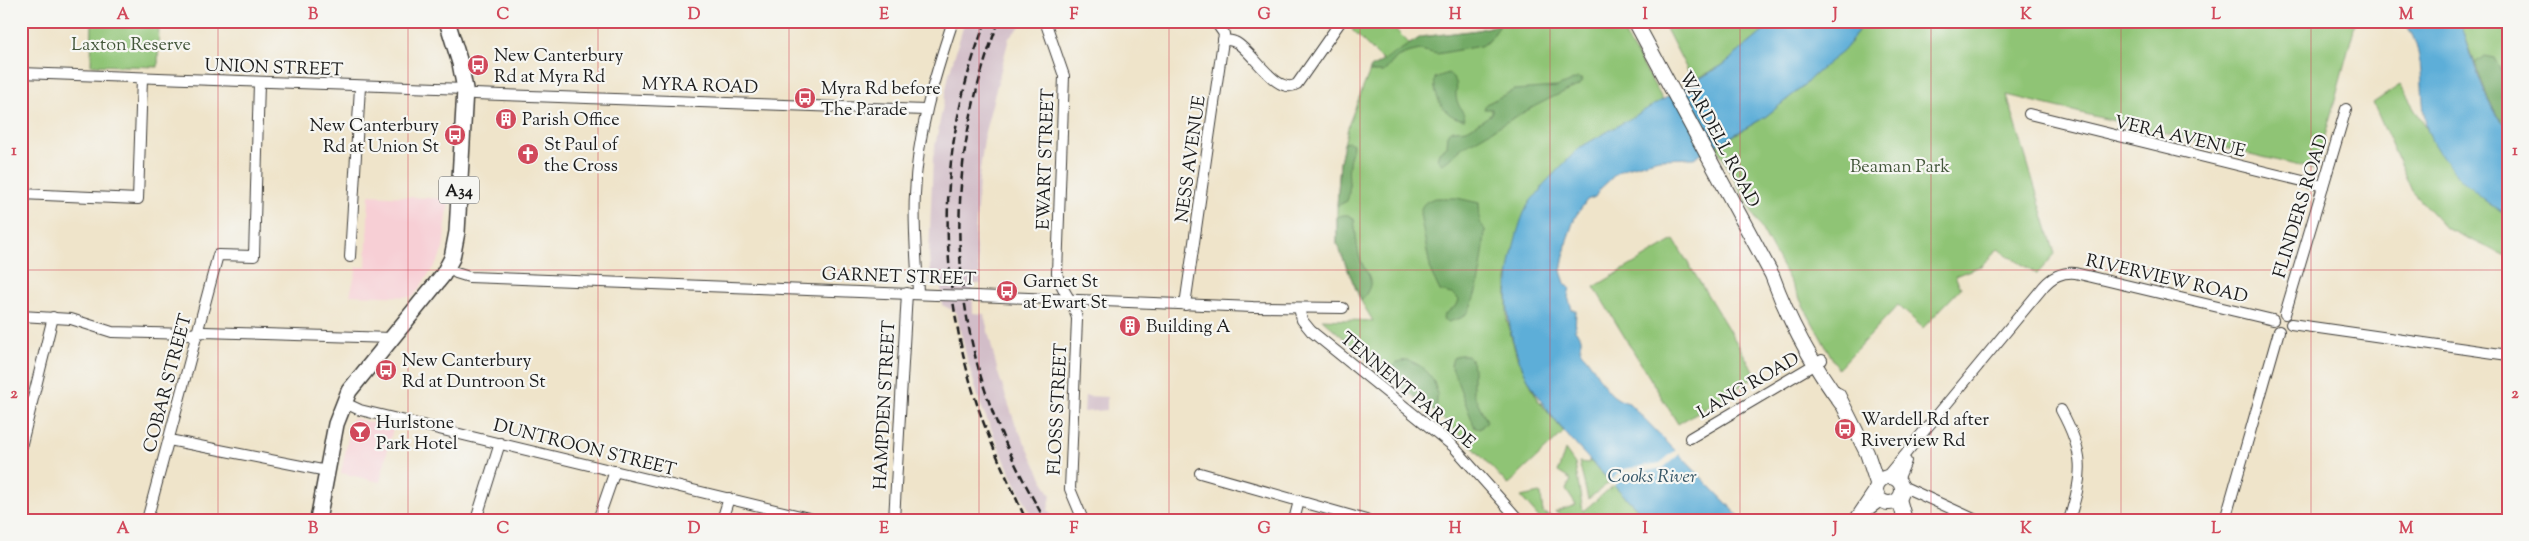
<svg xmlns="http://www.w3.org/2000/svg" width="2529" height="541" viewBox="0 0 2529 541" font-family="'Sorts Mill Goudy',serif">
<rect width="100%" height="100%" fill="#f6f6f2"/>
<filter id="ink" filterUnits="userSpaceOnUse"><feTurbulence type="fractalNoise" baseFrequency=".02" numOctaves="2"/><feDisplacementMap in="SourceGraphic" scale="10" xChannelSelector="R" yChannelSelector="G"/><feConvolveMatrix kernelMatrix="1 2 1 2 8 2 1 2 1" color-interpolation-filters="sRGB"/></filter>
<filter id="wash" filterUnits="userSpaceOnUse"><feTurbulence type="fractalNoise" baseFrequency=".0096" numOctaves="4" result="noise"/><feDisplacementMap in="SourceGraphic" scale="20" xChannelSelector="R" yChannelSelector="G"/><feGaussianBlur stdDeviation="1.12" result="paint"/><feColorMatrix in="noise" values="0 0 0 0 0 0 0 0 0 0 0 0 0 0 0 0 0 1.4 0 .05"/><feComposite in="paint" operator="in"/></filter>
<g filter="url(#wash)">
<rect width="100%" height="100%" fill="#efe4ca"/>
<g fill="#f7cfd5">
<path d="M369,195L449,199L443,249L438,261L413,297L350,295L357,267H366Z"/>
<path d="M352,418L393,428L380,482L341,473Z"/>
</g>
<g fill="#d2bdc8">
<path d="M965,21H1025L1009,38L985,132L979,178L975,240L981,284H972L973,313L984,314L998,373L1015,423L1051,496L1048,510L1054,520H1030L1028,516L1031,514L1008,468L981,406L967,360L956,312L942,305L941,285L931,283L929,255L933,157L949,74Z"/>
<path d="M1085,396L1107,397V410L1084,412Z"/>
</g>
<g fill="#8fc475" stroke="#567048">
<path d="M92,21H159L158,67L91,65Z"/>
<path d="M1359,21H1387L1410,44L1421,37L1478,30L1512,21H1617L1663,100L1579,148L1541,192L1507,279V320L1516,354L1538,400L1564,432L1508,485L1467,441L1435,412L1385,375L1322,319L1373,321L1361,301L1337,244V206L1340,162L1349,123L1371,68L1383,61L1352,30Z"/>
<path d="M1662,21H1776L1723,65L1693,81Z"/>
<path d="M1864,21H2356L2316,170L2007,95L2055,254L2037,274L1998,249L1983,265L1955,276L1961,288L1923,328L1898,305L1838,369L1716,146L1765,117L1805,85C1808,79 1833,59 1840,54C1849,47 1857,31 1864,21Z"/>
<path d="M2460,21H2508V127L2481,80Z"/>
<path d="M2400,85C2431,134 2455,185 2508,215V257L2446,228L2412,191L2373,103Z"/>
<path d="M1674,240L1757,376L1678,424L1594,287Z"/>
<path d="M1565,450L1575,464L1583,511L1614,485L1648,520H1572L1555,512L1576,505L1566,490L1571,480L1558,472Z"/>
<path d="M1589,460L1610,482L1588,499L1579,462L1589,463Z"/>
<path d="M1539,493L1541,494L1543,513L1560,520H1541L1521,497Z"/>
</g>
<g fill="#73aa66" stroke="#486341">
<path d="M1501,24L1489,41L1480,46L1437,54L1420,50L1407,53L1397,57L1384,72H1369L1371,68L1421,37L1478,30Z"/>
<path d="M2484,56L2494,58L2508,84V127C2490,111 2483,85 2475,63Z"/>
<path d="M1448,73C1463,84 1453,89 1457,101C1459,108 1464,112 1465,119C1445,120 1432,95 1435,78Z"/>
<path d="M1578,78L1583,80L1580,85C1538,102 1502,125 1463,147C1455,152 1451,160 1442,164L1437,159L1439,152L1447,146L1448,133L1453,130L1469,129L1492,114V109H1484L1486,104L1514,90L1557,87Z"/>
<path d="M1349,142L1353,144C1353,151 1349,157 1349,164C1347,178 1352,188 1347,201L1337,206L1340,162L1344,143Z"/>
<path d="M1435,198H1457L1479,203L1480,222L1485,230C1484,250 1479,299 1466,314C1462,319 1454,320 1448,322L1443,319L1444,315L1457,305L1459,300L1455,295L1440,291L1431,272L1420,214C1421,204 1426,201 1435,198Z"/>
<path d="M1343,215H1348L1354,219C1356,231 1356,243 1359,255C1365,277 1380,277 1361,301L1337,244V217Z"/>
<path d="M1459,355H1467L1472,360L1473,369V393L1487,421L1480,429L1475,428L1451,365L1453,358Z"/>
<path d="M1407,360C1431,367 1442,388 1435,412L1385,375L1397,362Z"/>
</g>
<g fill="#5daed8" stroke="#3c657a">
<path d="M1776,21H1864C1857,31 1849,47 1840,54C1833,59 1808,79 1805,85L1765,117L1694,158L1659,159L1629,167L1618,172L1600,189L1595,197L1587,200L1575,217L1567,240L1561,271L1565,283L1570,288L1568,297L1572,309L1576,311L1575,330L1581,337V352C1599,369 1602,397 1629,403L1743,520H1648C1570,437 1482,372 1514,245C1518,230 1525,199 1541,192L1542,186L1579,148L1723,65Z"/>
<path d="M2403,21H2460C2472,52 2482,105 2508,127V215C2480,200 2433,158 2426,125C2419,92 2427,48 2403,21Z"/>
</g>
<path fill="#efe4ca" d="M1677,449L1681,453L1663,468L1627,475L1613,486L1609,482L1624,469L1660,463Z"/>
</g>
<g filter="url(#ink)">
<g fill="none" stroke-linecap="round" stroke-linejoin="round">
<g stroke="#3c3a36" stroke-width="12">
<g id="minor">
<path d="M1045,21L1064,76L1057,273C1060,290 1075,302 1077,319L1070,489L1083,520"/>
<path d="M1223,40C1227,40 1231,40 1235,42C1253,50 1276,97 1297,84L1341,21"/>
<path d="M21,73L465,89"/>
<path d="M474,94L925,110"/>
<path d="M2029,114L2323,186"/>
<path d="M21,194L138,199L142,78"/>
<path d="M350,257L360,87"/>
<path d="M456,273L469,277L936,295"/>
<path d="M918,294C917,260 913,227 915,194C917,134 934,78 953,21"/>
<path d="M976,296L1253,307L1343,308"/>
<path d="M1185,305L1224,34L1215,21"/>
<path d="M1299,308L1302,320L1311,331L1453,446L1519,520"/>
<path d="M2285,314L2346,109"/>
<path d="M21,316L71,319L112,332L190,334L204,332L391,338"/>
<path d="M2291,324L2508,355"/>
<path d="M345,403L360,410L817,520"/>
<path d="M2061,410C2085,454 2084,473 2069,520"/>
<path d="M1690,438L1822,360"/>
<path d="M169,440L327,471"/>
<path d="M21,447L53,317"/>
<path d="M1200,473L1366,520"/>
<path d="M1887,476L2044,286C2053,276 2062,272 2075,273L2273,320"/>
<path d="M1898,480L1906,461"/>
<path d="M1902,486L1976,520"/>
<path d="M1860,516L1881,501"/>
<path d="M147,520L218,255L254,256L259,83"/>
<path d="M476,520L500,443"/>
<path d="M598,520L615,471"/>
<path d="M722,520L729,498"/>
<path d="M894,520L907,293"/>
<path d="M1294,520L1299,501"/>
<path d="M1854,520L1876,487"/>
<path d="M2225,520L2279,331"/>
</g>
</g>
<g stroke="#3c3a36" stroke-width="16">
<g id="major">
<path d="M1635,21L1772,275C1788,319 1812,364 1841,403"/>
<path d="M1838,395L1867,453L1877,483"/>
<circle cx="1889" cy="490" r="13"/>
<path d="M1899,499L1905,520"/>
</g>
</g>
<g stroke="#3c3a36" stroke-width="18">
<path id="highway" d="M318,520L336,424L349,391L443,275L452,258L457,232L465,89L460,63L447,21"/>
</g>
<use href="#minor" stroke="#fff" stroke-width="10"/>
<use href="#major" stroke="#fff" stroke-width="14"/>
<use href="#highway" stroke="#fff" stroke-width="15"/>
<g stroke="#1c1c1c" stroke-width="2.5" stroke-dasharray="8 4" stroke-linecap="butt">
<path d="M986,21C937,145 936,278 977,404C990,444 1009,482 1026,520"/>
<path d="M999,21C950,145 945,285 992,410C1006,448 1025,485 1045,520"/>
</g>
<g stroke="#3c3a36" stroke-width="12" stroke-linecap="butt">
<path id="minor-bridge" d="M936,295L976,296"/>
</g>
<use href="#minor-bridge" stroke="#fff" stroke-width="10"/>
</g>
</g>
<path fill="none" stroke="#d1495b" stroke-width="1" stroke-opacity="0.55" d="M218,21V520M408,21V520M598,21V520M789,21V520M979,21V520M1169,21V520M1360,21V520M1550,21V520M1740,21V520M1931,21V520M2121,21V520M2311,21V520M21,270H2508"/>
<defs>
<g id="bus-disc" transform="scale(1.125)"><circle r="9.5" fill="#d1495b" stroke="#f6f6f2"/><path d="M-5-6H5V4H4V6H2V4H-2V6H-4V4H-5ZM-3.5-4V0h7V-4ZM-3.5 1.2v1.5H-2V1.2ZM2 1.2v1.5H3.5V1.2Z" fill="#fff"/></g>
<g id="building-disc" transform="scale(1.125)"><circle r="9.5" fill="#d1495b" stroke="#f6f6f2"/><path d="M-4-6H4V6H1V3H-1V6H-4ZM-2.5-4.3h1.7v1.8h-1.7ZM.8-4.3h1.7v1.8H.8ZM-2.5-1h1.7V.8h-1.7ZM.8-1h1.7V.8H.8Z" fill="#fff"/></g>
<g id="church-disc" transform="scale(1.125)"><circle r="9.5" fill="#d1495b" stroke="#f6f6f2"/><path d="M-1.2-6h2.4v3.5h3.3v2.4h-3.3V6h-2.4V-.1h-3.3v-2.4h3.3Z" fill="#fff"/></g>
<g id="bar-disc" transform="scale(1.125)"><circle r="9.5" fill="#d1495b" stroke="#f6f6f2"/><path d="M-6-5H6L.8 .8V4.5H3.5V6h-7V4.5H-.8V.8Z" fill="#fff"/></g>
</defs>
<g fill-rule="evenodd">
<use href="#bus-disc" x="478" y="65"/>
<use href="#bus-disc" x="805" y="98"/>
<use href="#building-disc" x="506" y="119"/>
<use href="#bus-disc" x="455" y="135"/>
<use href="#church-disc" x="528" y="154"/>
<use href="#bus-disc" x="1007" y="291"/>
<use href="#building-disc" x="1130" y="326"/>
<use href="#bus-disc" x="386" y="370"/>
<use href="#bus-disc" x="1845" y="429"/>
<use href="#bar-disc" x="360" y="432"/>
</g>
<g text-anchor="middle" stroke-width="4.5" stroke-linejoin="round" paint-order="stroke">
<rect fill="#f6f6f2" stroke="#5d5d5c" stroke-width="1" x="439" y="176.5" width="40" height="27" rx="4"/>
<g font-size="16" font-weight="bold" fill="#1c1c1c">
<text x="459" y="196">A34</text>
</g>
<g font-size="18" fill="#44573b" stroke="#f6f6f2">
<text x="131" y="50">Laxton Reserve</text>
<text x="1900" y="172">Beaman Park</text>
</g>
<g font-size="18" fill="#1c1c1c" stroke="#f6f6f2" text-anchor="start">
<text x="494" y="61">New Canterbury<tspan x="494" dy="21">Rd at Myra Rd</tspan></text>
<text x="821" y="94">Myra Rd before<tspan x="821" dy="21">The Parade</tspan></text>
<text x="522" y="125">Parish Office</text>
<text x="439" y="131" text-anchor="end">New Canterbury<tspan x="439" dy="21">Rd at Union St</tspan></text>
<text x="544" y="150">St Paul of<tspan x="544" dy="21">the Cross</tspan></text>
<text x="1023" y="287">Garnet St<tspan x="1023" dy="21">at Ewart St</tspan></text>
<text x="1146" y="332">Building A</text>
<text x="402" y="366">New Canterbury<tspan x="402" dy="21">Rd at Duntroon St</tspan></text>
<text x="1861" y="425">Wardell Rd after<tspan x="1861" dy="21">Riverview Rd</tspan></text>
<text x="376" y="428">Hurlstone<tspan x="376" dy="21">Park Hotel</tspan></text>
</g>
<g font-size="18" fill="#1c1c1c" stroke="#f6f6f2">
<text transform="translate(274 67) rotate(2)" y="6">UNION STREET</text>
<text transform="translate(700 85) rotate(2)" y="6">MYRA ROAD</text>
<text transform="translate(2180 136) rotate(13)" y="6">VERA AVENUE</text>
<text transform="translate(1720 139) rotate(62)" y="6">WARDELL ROAD</text>
<text transform="translate(1045 159) rotate(-88)" y="6">EWART STREET</text>
<text transform="translate(1190 159) rotate(-82)" y="6">NESS AVENUE</text>
<text transform="translate(2300 206) rotate(-73)" y="6">FLINDERS ROAD</text>
<text transform="translate(899 276) rotate(2)" y="6">GARNET STREET</text>
<text transform="translate(2167 278) rotate(13)" y="6">RIVERVIEW ROAD</text>
<text transform="translate(167 383) rotate(-75)" y="6">COBAR STREET</text>
<text transform="translate(1748 385) rotate(-30)" y="6">LANG ROAD</text>
<text transform="translate(1408 390) rotate(40)" y="6">TENNENT PARADE</text>
<text transform="translate(884 405) rotate(-87)" y="6">HAMPDEN STREET</text>
<text transform="translate(1057 409) rotate(-87)" y="6">FLOSS STREET</text>
<text transform="translate(585 447) rotate(14)" y="6">DUNTROON STREET</text>
</g>
<g font-size="19" font-style="italic" fill="#365667" stroke="#f6f6f2">
<text x="1652" y="482">Cooks River</text>
</g>
</g>
<rect width="2529" height="541" fill="none" stroke="#f6f6f2" stroke-width="55"/>
<rect x="28" y="28" width="2474" height="486" fill="none" stroke="#d1495b" stroke-width="2"/>
<g font-size="16" text-anchor="middle" font-weight="bold" fill="#d1495b">
<text x="123" y="19">A</text>
<text x="313" y="19">B</text>
<text x="503" y="19">C</text>
<text x="694" y="19">D</text>
<text x="884" y="19">E</text>
<text x="1074" y="19">F</text>
<text x="1264" y="19">G</text>
<text x="1455" y="19">H</text>
<text x="1645" y="19">I</text>
<text x="1835" y="19">J</text>
<text x="2026" y="19">K</text>
<text x="2216" y="19">L</text>
<text x="2406" y="19">M</text>
<text x="14" y="155">1</text>
<text x="2515" y="155">1</text>
<text x="14" y="398">2</text>
<text x="2515" y="398">2</text>
<text x="123" y="533">A</text>
<text x="313" y="533">B</text>
<text x="503" y="533">C</text>
<text x="694" y="533">D</text>
<text x="884" y="533">E</text>
<text x="1074" y="533">F</text>
<text x="1264" y="533">G</text>
<text x="1455" y="533">H</text>
<text x="1645" y="533">I</text>
<text x="1835" y="533">J</text>
<text x="2026" y="533">K</text>
<text x="2216" y="533">L</text>
<text x="2406" y="533">M</text>
</g>
</svg>
